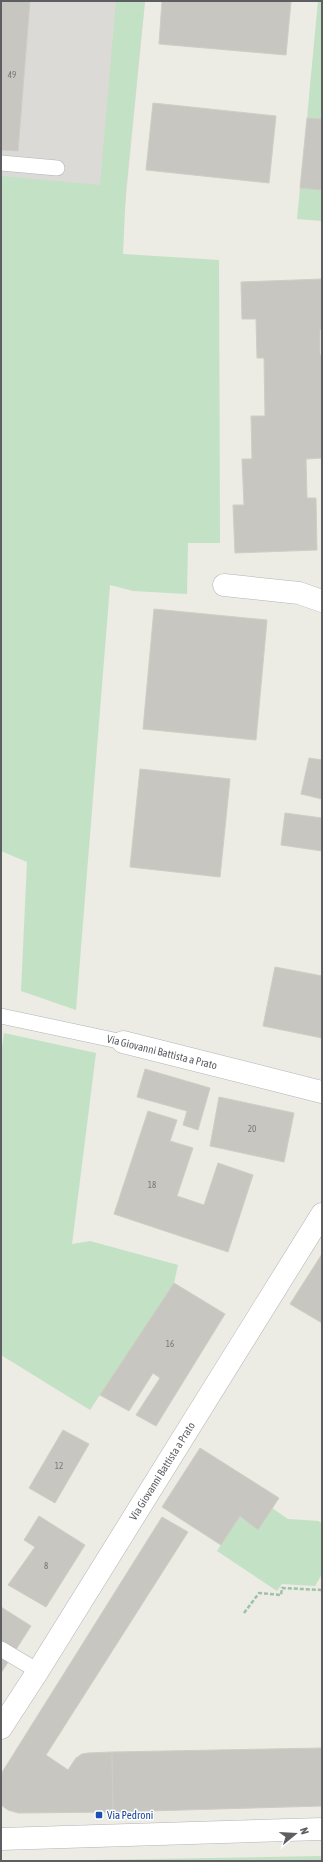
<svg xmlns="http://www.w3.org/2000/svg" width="323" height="1862" viewBox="0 0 323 1862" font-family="'Asap Condensed',sans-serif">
<rect width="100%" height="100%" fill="#ecebe4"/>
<path fill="#dbdad6" d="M1,1H145L125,207L1,195Z"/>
<g fill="#c3e1c5">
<path d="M116,1H145L126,188L123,254L219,260L220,543H188L187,594L133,591L110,585L76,1010L21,991L27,862L1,851V176L100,185Z"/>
<path d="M318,1H322V119L307,118Z"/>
<path d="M300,188L322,190V221L297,219Z"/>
<path d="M4,1033L96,1053L72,1244L90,1241L178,1265L174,1283L90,1410L1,1355V1055Z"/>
<path d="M272,1508L288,1519L318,1521L322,1523V1574L315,1586L282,1584L277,1591L217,1551L240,1516L258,1530Z"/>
<path d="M322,1856V1861L92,1860Z"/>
</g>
<g fill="#c8c6c0" stroke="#d0cdc3">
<path d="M1,1H30L18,151L1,150Z"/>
<path d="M162,1H291L286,55L159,44Z"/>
<path d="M153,103L276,116L269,183L146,170Z"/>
<path d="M307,118L322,119V190L300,188Z"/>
<path d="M322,279V329L320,330V355H322V458L306,459L307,498H316L317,550L235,553L233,505H244L242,459H252L251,416H265L264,358H257L256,319H242L241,282Z"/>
<path d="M154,609L267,620L256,740L143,729Z"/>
<path d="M309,758L322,760V799L301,794Z"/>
<path d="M140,769L230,779L220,877L130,867Z"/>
<path d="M285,813L322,818V851L281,845Z"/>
<path d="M275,967L322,976V1038L263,1026Z"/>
<path d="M145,1069L210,1088L198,1130L183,1125L187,1111L137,1097Z"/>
<path d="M219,1097L294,1113L284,1162L210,1146Z"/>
<path d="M148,1111L177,1120L170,1141L193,1148L177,1196L204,1205L218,1163L253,1175L228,1252L114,1214Z"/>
<path d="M322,1254V1323L290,1304Z"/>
<path d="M174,1283L225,1314L156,1426L136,1415L160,1378L153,1373L129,1411L100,1395Z"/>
<path d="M63,1430L89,1444L55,1503L29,1488Z"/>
<path d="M200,1448L279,1498L258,1530L240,1516L221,1545L162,1507Z"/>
<path d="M39,1516L85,1545L46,1607L8,1585L35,1547L24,1540Z"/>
<path d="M162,1517L188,1532L46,1755L68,1770L76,1758L82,1754L88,1753L112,1752L113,1812L18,1813L8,1810L1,1805V1774Z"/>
<path d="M1,1607L31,1626L1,1673Z"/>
<path d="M322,1748V1806L113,1812L112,1752Z"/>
</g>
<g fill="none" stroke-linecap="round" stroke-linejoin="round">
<g stroke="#b1b3b7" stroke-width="16">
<g id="lane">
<path d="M1,163L57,168"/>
<path d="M1,1016L123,1042"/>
<path d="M1,1649L38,1671"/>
</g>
</g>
<g stroke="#b1b3b7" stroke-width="23">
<g id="street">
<path d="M224,585L299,593L322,601"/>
<path d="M123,1042L322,1092"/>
<path d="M1,1728L38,1671L322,1214"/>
<path d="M1,1839L322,1829"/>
</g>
</g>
<path stroke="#9dc1a9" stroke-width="2.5" stroke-dasharray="4 2" stroke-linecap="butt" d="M244,1613L259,1593L281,1595L282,1588L322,1590"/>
<use href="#lane" stroke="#fff" stroke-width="15"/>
<use href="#street" stroke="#fff" stroke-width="22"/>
</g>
<rect fill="#1a4fb4" stroke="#fff" stroke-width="1.5" x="95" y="1811" width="8" height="8" rx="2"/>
<g text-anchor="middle" stroke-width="3" stroke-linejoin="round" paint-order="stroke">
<g font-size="9" fill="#77787a">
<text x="12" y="78">49</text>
<text x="252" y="1132">20</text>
<text x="152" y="1188">18</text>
<text x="170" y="1347">16</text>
<text x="59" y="1469">12</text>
<text x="46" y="1569">8</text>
</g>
<g font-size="11" fill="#5c5e62" stroke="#fff">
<text transform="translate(162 1052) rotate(14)" y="4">Via Giovanni Battista a Prato</text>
<text transform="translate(162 1471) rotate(-58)" y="4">Via Giovanni Battista a Prato</text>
</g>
<g font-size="11" fill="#164399" stroke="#fff" text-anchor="start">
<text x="107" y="1819">Via Pedroni</text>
</g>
</g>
<rect width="323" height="1862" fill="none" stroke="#5c5e62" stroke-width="4"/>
<g transform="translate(295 1834) rotate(72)" stroke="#ffffff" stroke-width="3" paint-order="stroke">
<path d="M0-3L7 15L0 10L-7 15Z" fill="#5c5e62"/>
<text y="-6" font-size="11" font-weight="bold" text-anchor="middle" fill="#5c5e62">N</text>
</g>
</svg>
